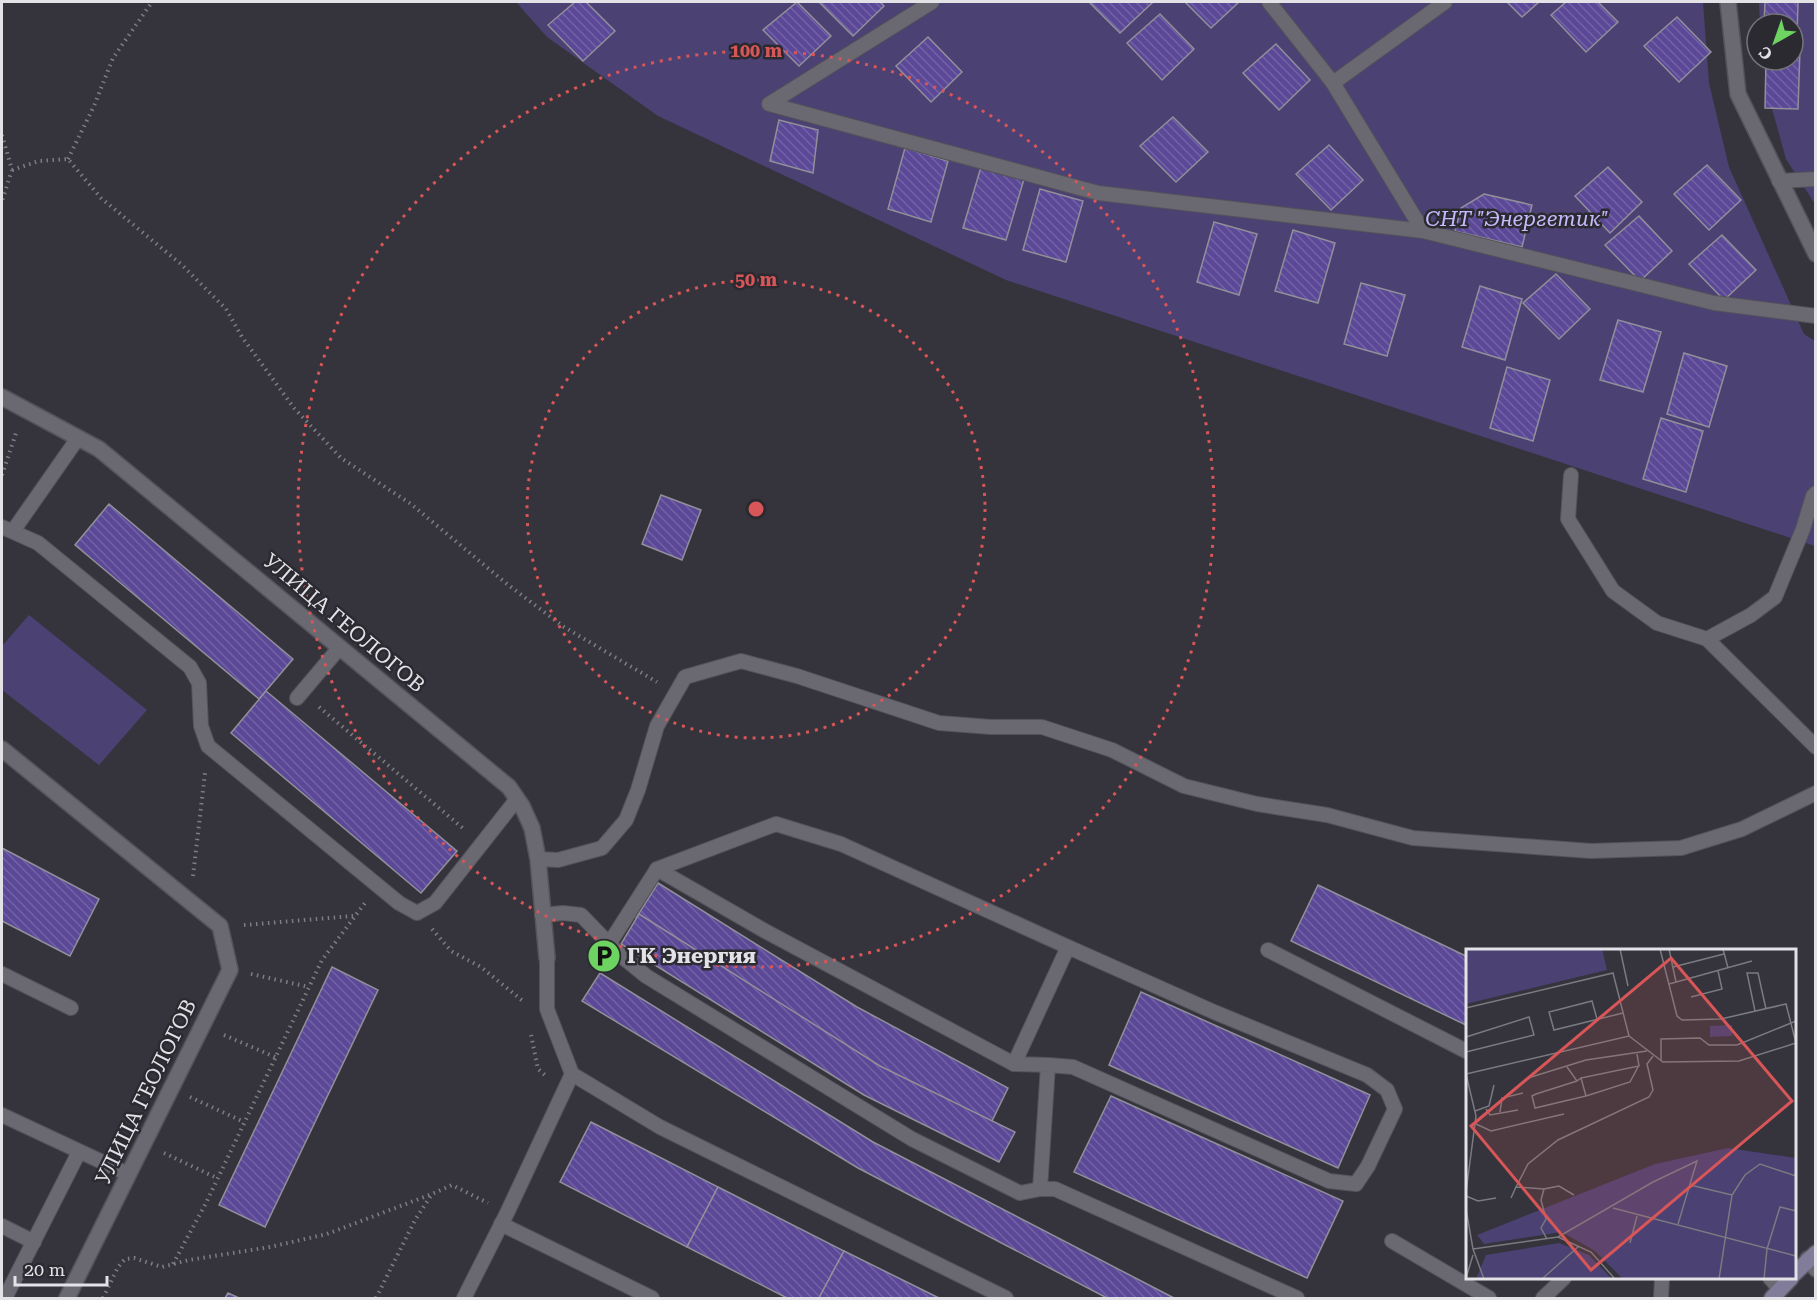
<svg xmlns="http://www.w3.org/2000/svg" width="1817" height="1300" viewBox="0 0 1817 1300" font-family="'Roboto Serif',serif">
<defs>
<pattern id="building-back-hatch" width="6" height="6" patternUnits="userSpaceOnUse" patternTransform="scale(1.5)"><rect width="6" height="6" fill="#5b4897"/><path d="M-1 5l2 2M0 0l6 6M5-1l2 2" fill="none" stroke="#7262a6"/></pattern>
</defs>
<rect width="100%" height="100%" fill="#35343c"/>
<g fill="#4b4173">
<path d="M516,2H1703L1709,83L1729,167L1804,334L1815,341V546L1006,280L658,116L547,37Z"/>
<path d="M1759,2H1815V204L1786,159L1766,87L1764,60H1793V24H1760Z"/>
<path d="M29,615L147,710L99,765L2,690V646Z"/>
</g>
<g fill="url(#building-back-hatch)" stroke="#919099" stroke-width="1.5">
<path d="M575,2H586L615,31L583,61L548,25Z"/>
<path d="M797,2L831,36L799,66L763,30Z"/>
<path d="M819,2H880L884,6L853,36Z"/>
<path d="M1089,2H1151L1152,3L1120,33Z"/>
<path d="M1185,2H1239L1211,28Z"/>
<path d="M1507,2H1539L1522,17Z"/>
<path d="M1566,2H1598L1618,22L1586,52L1551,15Z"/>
<path d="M1765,2H1798L1797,38L1793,37V24H1764Z"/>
<path d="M1160,14L1194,49L1162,80L1127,43Z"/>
<path d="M1677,17L1711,52L1679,82L1644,46Z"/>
<path d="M928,37L962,72L931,102L896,66Z"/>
<path d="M1276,44L1310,80L1279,110L1243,73Z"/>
<path d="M1793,49H1800L1798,109L1765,108L1766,60H1793Z"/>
<path d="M1173,117L1208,152L1176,182L1140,146Z"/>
<path d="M779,120L818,130L813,173L770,161Z"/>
<path d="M1329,145L1363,180L1331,210L1296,174Z"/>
<path d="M905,148L948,161L931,222L888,209Z"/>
<path d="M1707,165L1741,200L1709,230L1674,194Z"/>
<path d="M981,167L1024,179L1006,240L963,228Z"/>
<path d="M1608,167L1642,202L1610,233L1575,196Z"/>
<path d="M1040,189L1083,201L1066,262L1023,250Z"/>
<path d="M1484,194L1532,205L1522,247L1455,231L1461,208Z"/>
<path d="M1639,216L1672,251L1640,281L1605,245Z"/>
<path d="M1214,222L1257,234L1239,295L1197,282Z"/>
<path d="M1293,230L1335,243L1318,303L1275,291Z"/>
<path d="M1722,235L1756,270L1724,300L1689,264Z"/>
<path d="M1556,274L1590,309L1559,339L1523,303Z"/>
<path d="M1361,283L1405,295L1387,356L1344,344Z"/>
<path d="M1480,286L1522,299L1505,360L1462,347Z"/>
<path d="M1618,320L1661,332L1643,392L1600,380Z"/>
<path d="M1684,353L1727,366L1709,427L1667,414Z"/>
<path d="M1507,367L1550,380L1533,441L1490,428Z"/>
<path d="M1661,418L1703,431L1686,492L1643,479Z"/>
<path d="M661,495L701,510L682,560L642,544Z"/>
<path d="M109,504L293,659L259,699L75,545Z"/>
<path d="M266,691L457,851L421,893L231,733Z"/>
<path d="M2,848L99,899L70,956L2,921Z"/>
<path d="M658,883L857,1007L1008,1088L990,1125L837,1044L636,918Z"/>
<path d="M1318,885L1468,957V1026L1291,941Z"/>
<path d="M639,914L880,1066L1015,1132L999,1162L864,1095L621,944Z"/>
<path d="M332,967L378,990L265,1227L219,1205Z"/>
<path d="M600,973L873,1142L1174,1298H1107L858,1168L582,1001Z"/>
<path d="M1141,992L1370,1095L1338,1168L1109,1065Z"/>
<path d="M1111,1096L1343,1201L1307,1278L1074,1172Z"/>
<path d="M591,1122L718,1187L687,1247L560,1182Z"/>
<path d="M718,1187L844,1251L819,1298H787L687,1247Z"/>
<path d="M844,1251L939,1298H819Z"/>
<path d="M228,1293L239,1298H225Z"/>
</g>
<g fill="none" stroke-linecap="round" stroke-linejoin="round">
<g stroke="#54535a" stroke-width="16">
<g id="lane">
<path d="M932,2L769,104L1098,193L1423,231L1714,303L1816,316"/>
<path d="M1269,2L1333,83L1423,231"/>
<path d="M1333,83L1445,2"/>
<path d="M1779,181L1816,179"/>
<path d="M1571,475L1568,519L1613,591L1657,623L1707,639L1751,615L1775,597L1803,529L1813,496L1816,493"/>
<path d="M2,527L38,543L190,667L199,683L201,726L208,746L399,903L417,913L435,903L517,799"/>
<path d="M13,531L78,438"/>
<path d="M1707,639L1816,747"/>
<path d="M297,698L340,647"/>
<path d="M538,859L558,860L602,848L626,820L638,790L657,726L685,677L741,661L797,676L939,723L991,727H1042L1112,750L1184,786L1257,804L1327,815L1413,838L1591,851L1681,848L1742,829L1816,793"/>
<path d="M657,869L776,824L841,844L1068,947"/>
<path d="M542,915L563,913L581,915L619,954L646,976L912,1139L1020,1193L1040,1189H1055L1297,1298"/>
<path d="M609,944L657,869L765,931L1014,1064"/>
<path d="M1268,950L1468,1052"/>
<path d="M547,958V1009L572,1074L660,1127L1006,1298"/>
<path d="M2,974L71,1008"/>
<path d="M2,1115L128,1174"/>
<path d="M1040,1189L1048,1065L1014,1064L1068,947L1214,1012L1367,1075L1387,1090L1395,1109L1368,1166L1356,1184L1329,1181L1073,1067L1048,1065"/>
<path d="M501,1224L652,1298"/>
<path d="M2,1226L34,1242"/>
<path d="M1392,1241L1489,1298"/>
<path d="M1770,1278L1780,1289"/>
<path d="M5,1298L79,1152"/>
<path d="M464,1298L507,1213L572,1074"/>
<path d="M1543,1298L1564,1278"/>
<path d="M1661,1298L1662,1278"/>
</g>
</g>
<g stroke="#54535a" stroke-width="18">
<g id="street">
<path d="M1728,2L1738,94L1816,254"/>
<path d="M2,397L99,449L509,787L522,806L532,828L538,859L547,958"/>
<path d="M2,749L220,926L230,970L67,1298"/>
<path d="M1808,1259L1816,1269"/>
</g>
</g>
<g stroke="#54535a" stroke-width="18">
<g id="secondary">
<path d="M1794,1274L1816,1253"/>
<path d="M1772,1298L1791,1278"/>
</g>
</g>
<g stroke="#7d7d83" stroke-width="4" stroke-dasharray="1.5 4.5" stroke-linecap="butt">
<path d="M2,135L12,170L2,201"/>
<path d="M68,159L94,106L113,58L152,2"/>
<path d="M12,170L39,161L68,159L101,198L182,265L226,309L242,337L294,408L341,458L411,504L507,584L564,627L657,682"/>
<path d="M2,475L17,430"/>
<path d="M319,707L465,830"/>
<path d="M193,876L205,773"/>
<path d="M244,925L353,916"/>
<path d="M432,929L451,951L481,967L524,1002"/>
<path d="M251,974L309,987"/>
<path d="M224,1035L275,1057"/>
<path d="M531,1035L538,1069L547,1077"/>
<path d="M190,1097L244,1122"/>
<path d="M164,1153L217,1178"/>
<path d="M173,1264L206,1203L322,960L365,903"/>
<path d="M103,1298L118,1267L125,1259L134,1258L162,1267L189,1260L270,1247L327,1234L432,1194"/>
<path d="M376,1298L415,1220L432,1194L452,1185L488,1203"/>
</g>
<use href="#lane" stroke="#6a6971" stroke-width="14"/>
<use href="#street" stroke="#6a6971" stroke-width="15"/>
<use href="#secondary" stroke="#817c99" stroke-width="15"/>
</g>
<g fill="none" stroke="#d95658" stroke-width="3" stroke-dasharray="3 6">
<circle cx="756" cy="509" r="229"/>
<circle cx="756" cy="509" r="458"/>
</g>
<defs>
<g id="parking-disc" transform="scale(1.725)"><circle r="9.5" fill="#6dd361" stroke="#2b2a31"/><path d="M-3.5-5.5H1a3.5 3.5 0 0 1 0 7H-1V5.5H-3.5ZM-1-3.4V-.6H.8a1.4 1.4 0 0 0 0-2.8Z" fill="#111"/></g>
</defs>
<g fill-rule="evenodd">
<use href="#parking-disc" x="604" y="956"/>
</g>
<g text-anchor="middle" stroke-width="5" stroke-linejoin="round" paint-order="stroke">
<g font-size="21" font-style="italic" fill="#c5bafc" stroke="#2b2a31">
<text x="1517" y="226">СНТ "Энергетик"</text>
</g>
<g font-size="21" fill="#e2e2e7" stroke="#2b2a31">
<text transform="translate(344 623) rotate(40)" y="7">УЛИЦА ГЕОЛОГОВ</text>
<text transform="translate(146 1092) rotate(-64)" y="7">УЛИЦА ГЕОЛОГОВ</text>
</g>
<g font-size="21" font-weight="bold" fill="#e2e2e7" stroke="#2b2a31" text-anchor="start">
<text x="627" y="963">ГК Энергия</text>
</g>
</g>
<g transform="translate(1466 949)">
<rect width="330" height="330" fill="#35343c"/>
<path d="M0,0H136L141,21L0,55ZM266,76V87L244,88V77ZM262,199L330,209V330H157L129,302L96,283L18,295L11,286L189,215ZM93,294L123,306L146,330H10L20,306Z" fill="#4b4173"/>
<path fill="none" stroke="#7a7a80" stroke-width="1.5" d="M154,0L162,37M203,0L210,33M257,0L262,19M207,18L258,5M203,35L286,12M225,48L256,40L252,22M0,59L147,24L163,87M289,62L281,24H292L300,60M131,70L126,52L83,63L88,81L157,64M0,88L63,68L68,86L0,103M195,112V90L234,89L243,96H271L330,72M101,118L111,132L115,129L120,147L69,159L66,147L70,145L111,132M0,125L163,87L197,113L273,112L330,94L320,55L255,70L216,71L211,67L194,0M0,125L10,167L0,243M62,129L120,111L181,102M115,129L173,117L171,105M120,147L164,133L172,118M20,160L24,166L52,161M9,162L23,157L28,136M34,163L36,149L57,144M10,175L25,182L98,165M224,236L266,246M50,238L62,215L92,191L183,148L187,141L181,115L187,107M0,247L12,252L30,249M45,249L50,238L78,240M147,259L330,307M0,260L7,300L18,330M92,288L125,303L149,330M81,290L75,279L80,270L75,251L78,240L93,237L108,246M164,294L171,267M7,300L92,288L187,233L231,212L212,275M0,329L7,306M76,330L113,297M253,330L266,246L279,226L294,215L330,227M298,330L301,300L314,258L330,262"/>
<path fill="#d95658" fill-opacity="0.15" stroke="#d95658" stroke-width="3" d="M205,9L326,152L125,321L5,177Z"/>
<rect width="330" height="330" fill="none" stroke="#e2e2e7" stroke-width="3"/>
</g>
<circle cx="756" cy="509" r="9" fill="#d95658" stroke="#2b2a31" stroke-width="3"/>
<g font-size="18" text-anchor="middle" font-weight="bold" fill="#d95658" stroke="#2b2a31" stroke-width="5" stroke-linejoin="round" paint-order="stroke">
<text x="756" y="57">100 m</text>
<text x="756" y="286">50 m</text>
</g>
<rect width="1817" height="1300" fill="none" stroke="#e2e2e7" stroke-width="6"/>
<g transform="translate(1775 42) rotate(220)"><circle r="28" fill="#2b2a31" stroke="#74747a" stroke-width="1.5"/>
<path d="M0-4.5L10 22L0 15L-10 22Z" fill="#6dd361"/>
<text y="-9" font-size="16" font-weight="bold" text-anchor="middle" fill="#e2e2e7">С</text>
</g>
<path d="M15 1276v9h92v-9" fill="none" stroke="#e2e2e7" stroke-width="3"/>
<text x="24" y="1276" font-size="18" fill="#e2e2e7" stroke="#2b2a31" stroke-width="4.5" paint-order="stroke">20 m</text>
</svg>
